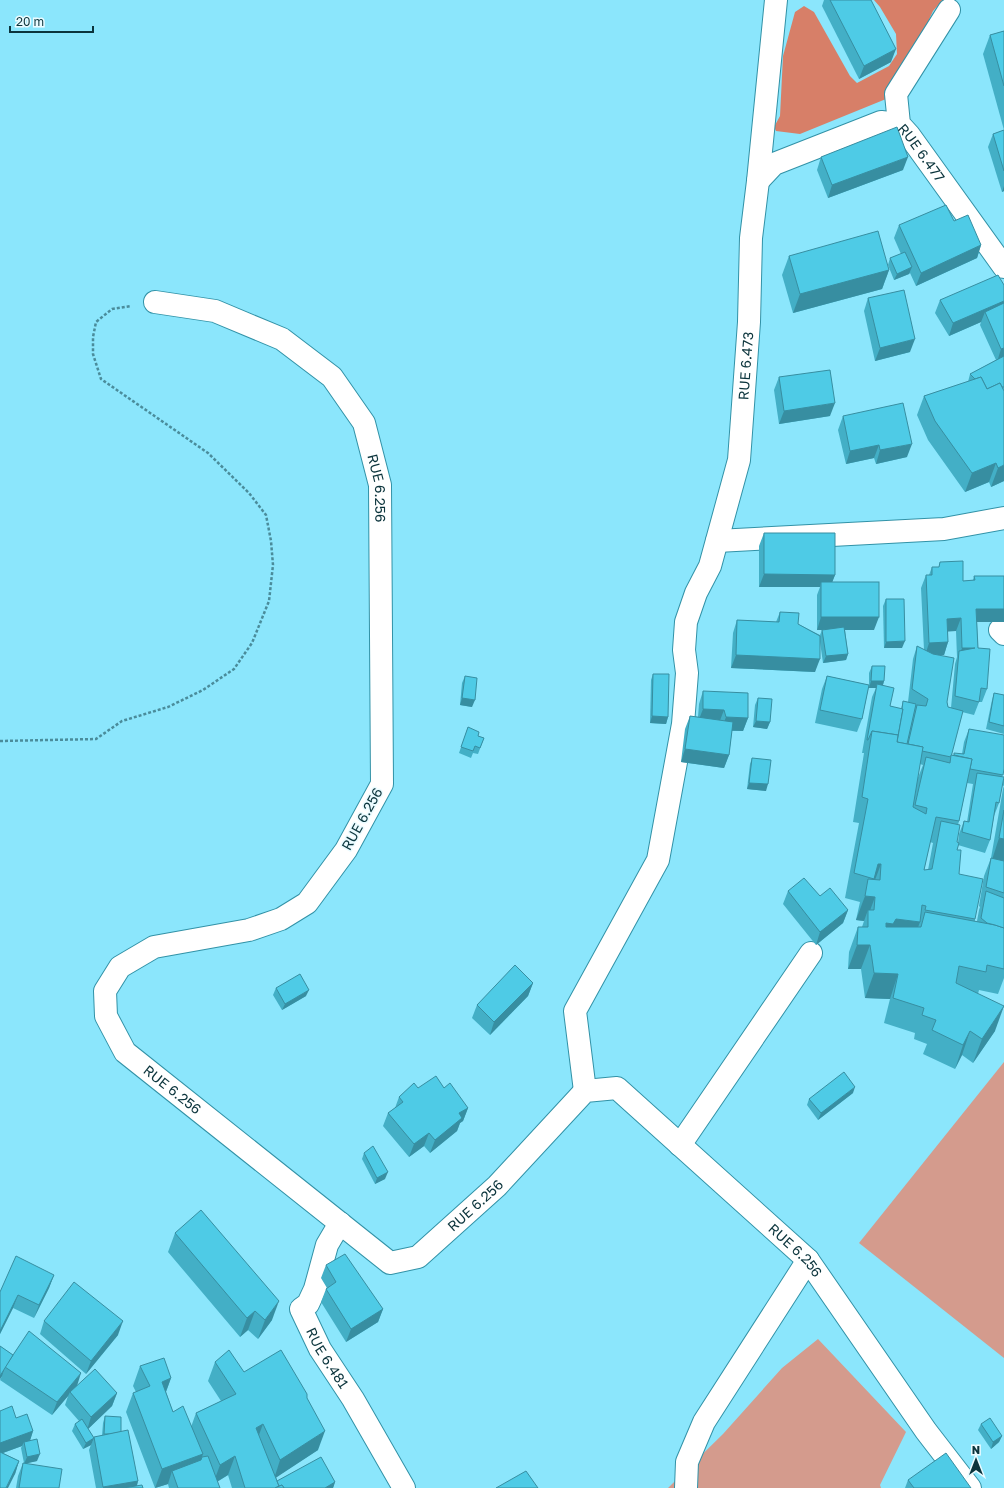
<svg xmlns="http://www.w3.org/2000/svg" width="1004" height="1488" viewBox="0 0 1004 1488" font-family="'Golos Text',sans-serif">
<rect width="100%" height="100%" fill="#8be6fc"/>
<g fill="#d49b8d">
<path d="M1004,1062V1358L859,1243Z"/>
<path d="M818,1339L906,1432L880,1485L881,1488H668L723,1434L782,1368Z"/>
</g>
<path fill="#d77f68" d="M874,0H957L940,3L933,11L898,86L886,99L800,134L776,131L774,127L780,116L783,56L795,12L804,6L814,12L850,76L857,83L889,66L897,54L896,34L880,7Z"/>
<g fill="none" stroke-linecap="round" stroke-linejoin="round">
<g stroke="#3292a7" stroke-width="24">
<g id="minor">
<path id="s1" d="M949,10L896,94L899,124L909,135L1004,267"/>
<path d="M758,181L774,164L881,122L899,124"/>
<path id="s2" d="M155,302L215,311L282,339L332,377L364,423L380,485L382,784L346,850L307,903L281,919L249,930L154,947L120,967L105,991L106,1016L125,1052L390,1263L418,1257L497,1186L585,1091L617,1088L808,1260L926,1431L970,1488"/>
<path d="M717,541L944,529L1004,518"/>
<path d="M1000,630L1004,634"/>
<path id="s3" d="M585,1091L575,1011L658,860L683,724L687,673L684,650L686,622L696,593L710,566L739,460L749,322L751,238L758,181L776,0"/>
<path d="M680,1145L811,953"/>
<path id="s4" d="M340,1223L327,1245L315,1289L308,1304L301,1309L320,1349L353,1399L404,1488"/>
<path d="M686,1488L687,1462L704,1422L808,1260"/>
</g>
</g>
<path stroke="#4a8c9b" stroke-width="2.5" stroke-dasharray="3 2" stroke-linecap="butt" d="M0,741L96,739L122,721L168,707L203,690L234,669L252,643L269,601L273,565L271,541L266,515L249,493L208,453L101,379L93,354V337L96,322L112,309L131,306"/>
<use href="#minor" stroke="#fff" stroke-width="22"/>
</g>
<g fill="#43afc6" fill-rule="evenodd">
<path d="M824,0H871L891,62L859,79L822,6Z"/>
<path d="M1004,31V130L983,54L990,35Z"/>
<path d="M1004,130V191L1002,192L988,147L993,134Z"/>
<path d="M821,157L903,170L828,198L817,170Z"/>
<path d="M954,221L981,245L977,258L916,286L910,273L909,274L894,280L888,265L890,258L901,254L894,238L899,225Z"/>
<path d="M789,256L889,270L882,289L793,313L782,275Z"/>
<path d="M1004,285V481L991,487L989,482L965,492L928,440L917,415L924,396L968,382L970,374L996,360L980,325L981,322L949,336L935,313L940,300Z"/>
<path d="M868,298L910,352L875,361L864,311Z"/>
<path d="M779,377L830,416L779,424L774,390Z"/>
<path d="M843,416L907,457L876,464L874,458L846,464L838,430Z"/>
<path d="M764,533L835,575L832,582L874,630H845L848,654L846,660L823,663L820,642L815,672L731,668L733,633L737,620L776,622L780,612L798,624L820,635L822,630H817V595L820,587H759V546Z"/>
<path d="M940,562L963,581L973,580L974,576L1004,622H977L978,648L987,689L982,702H979L974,715L962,712L949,763L951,755H953L962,754L964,742L969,729L1004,769L1002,777L999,803L994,816L990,840L985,853L958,845L957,850L959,874L975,919V921H977L979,910L980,907L979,906L984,876L991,858L1003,789L1004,786L1002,785L1004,778V978L998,994L979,990L978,994L995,1031L973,1063L962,1055L955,1069L923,1054L927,1044L914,1039L915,1033L884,1023L890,999L865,998L861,969H848L849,952L858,927H862L864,921L856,920L860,902L845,898L859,823L853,822L864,753H862L872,697L876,688H869V685L862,719L857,732L815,723L822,689L827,676L869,685V673L872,666L884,681L883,685L890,706L901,709L903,701L908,702L913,659L917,646L924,650L921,588L926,575H929L932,567H939ZM948,631H956L957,657L955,664L951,708L948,707L938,655H944L948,642ZM920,764L923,765L917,780ZM967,783L973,784L967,822L964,821L959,834L958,843L957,842L958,825L959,821ZM930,842L933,843L928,870H924Z"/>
<path d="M886,599L902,648H884L883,606Z"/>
<path d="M653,674L668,717L666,724L650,723L651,680Z"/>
<path d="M465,676L472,707L460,705L462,683Z"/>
<path d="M703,691L748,718L743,731H732L729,755L724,768L681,762L685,729L690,716L698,717L699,704Z"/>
<path d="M994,693L1004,695V734L986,729L992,700Z"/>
<path d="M758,698L770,722L767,729L753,727L755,705Z"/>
<path d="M468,727L478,736L484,738L478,754L473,753L471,758L459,753Z"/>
<path d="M752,758L766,791L747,789L750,764Z"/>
<path d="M788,891L820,896L848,910L843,923L816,945L783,904Z"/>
<path d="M533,983L528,996L490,1035L472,1018L477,1005Z"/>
<path d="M276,988L306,996L282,1010L273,995Z"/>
<path d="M418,1088H444L468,1108L463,1121L460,1123L457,1131L430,1153L424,1146L409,1157L383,1126L388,1113L395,1108L399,1097Z"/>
<path d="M853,1093L818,1120L807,1105L809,1099Z"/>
<path d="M364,1153L385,1179L375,1184L362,1159Z"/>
<path d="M175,1233L272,1320L258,1339L248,1330L240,1337L168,1252Z"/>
<path d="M326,1265L383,1309L378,1322L346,1342L321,1302L326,1289L327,1288L321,1278Z"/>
<path d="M54,1275L49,1288L34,1318L13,1308L0,1334V1292Z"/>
<path d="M44,1321L118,1335L86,1374L40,1334Z"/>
<path d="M0,1346L13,1355L77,1385L117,1393L112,1406L88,1429L94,1438L91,1445L83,1449L72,1431L75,1424L79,1421L65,1405L68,1396L52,1415L0,1380L2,1376L0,1379Z"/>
<path d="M215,1362L244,1372L307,1398L318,1450L276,1477L277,1481L335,1482L333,1488H232L228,1475L217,1482L220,1488H169L168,1484L155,1488L126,1412L133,1393L136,1392L133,1386L140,1366L171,1378L166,1392L173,1412L191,1427L196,1413L221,1401L208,1381Z"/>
<path d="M0,1411L16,1418L33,1431L30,1440L37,1461L27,1463L59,1488H16L18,1476L23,1463H24L21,1448L22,1446L3,1453L19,1461L15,1474L0,1488Z"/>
<path d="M105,1416L121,1432L138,1481L137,1486L143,1488H96L89,1450L94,1437L102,1436L103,1423Z"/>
<path d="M981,1424L1002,1436L999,1442L991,1449L978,1430Z"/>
<path d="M908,1480L971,1488H905Z"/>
</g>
<g fill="#378ea1">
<path d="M896,49L891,62L859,79L864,66Z"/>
<path d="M908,157L903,170L828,198L832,185Z"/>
<path d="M1004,186V191L1002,192Z"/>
<path d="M981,245L977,258L916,286L921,273Z"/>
<path d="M912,267L909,274L894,280L897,274Z"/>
<path d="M889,270L882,289L793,313L800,294Z"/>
<path d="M1004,301V312H985L981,322L949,336L953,323Z"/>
<path d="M915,339L910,352L875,361L880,348Z"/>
<path d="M1004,348V359L997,362L1001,349Z"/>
<path d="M835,403L830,416L779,424L784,411Z"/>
<path d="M912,444L907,457L876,464L880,450Z"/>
<path d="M879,445L874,458L846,464L850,451Z"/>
<path d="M996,463L989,482L965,492L972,473Z"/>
<path d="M1004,465V481L991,487L998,468Z"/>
<path d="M764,574L835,575L830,588L821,582L820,587H759Z"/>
<path d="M976,609H1004V622H972Z"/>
<path d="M821,617H879L874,630H817Z"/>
<path d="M961,618L956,631L942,632L947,619Z"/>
<path d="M905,641L902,648H884L886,642Z"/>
<path d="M948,642L944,655L925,656L929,643Z"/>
<path d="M962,648H975L959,657Z"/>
<path d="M848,654L846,660L823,663L826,656Z"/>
<path d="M736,655L820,659L815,672L731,668Z"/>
<path d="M871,681H884L882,688L877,684L876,688H869Z"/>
<path d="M462,698L475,700L472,707L460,705Z"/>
<path d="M703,709L724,710L719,723L698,722Z"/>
<path d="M652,716L668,717L666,724L650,723Z"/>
<path d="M726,717L748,718L743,731L721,730Z"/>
<path d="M756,721L770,722L767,729L753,727Z"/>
<path d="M685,749L729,755L724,768L681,762Z"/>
<path d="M749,783L768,784L766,791L747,789Z"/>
<path d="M999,838L1004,839V865L991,863Z"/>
<path d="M878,864H881L872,888H870Z"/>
<path d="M865,896L875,897L868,916V910L864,921L856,920Z"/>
<path d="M848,910L843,923L816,945L820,932Z"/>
<path d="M896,919L920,922L911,946L887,943L886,923Z"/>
<path d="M857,945H870L861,969H848Z"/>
<path d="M874,973L898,974L890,999L865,998Z"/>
<path d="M533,983L528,996L490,1035L494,1022Z"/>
<path d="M309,990L306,996L282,1010L285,1004Z"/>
<path d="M1004,1006L995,1031L973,1063L982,1039Z"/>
<path d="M970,1031L962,1055L955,1069L963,1045Z"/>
<path d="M855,1087L853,1093L818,1120L821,1113Z"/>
<path d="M468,1108L463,1121L460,1123L457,1131L430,1153L435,1140L459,1113Z"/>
<path d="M429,1133L424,1146L409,1157L414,1144Z"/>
<path d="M388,1172L385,1179L375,1184L377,1178Z"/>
<path d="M54,1275L49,1288L34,1318L39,1305Z"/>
<path d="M18,1295L13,1308L0,1334V1331Z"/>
<path d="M279,1301L272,1320L258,1339L265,1320Z"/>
<path d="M383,1309L378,1322L346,1342L351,1329Z"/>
<path d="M255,1311L248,1330L240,1337L247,1318Z"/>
<path d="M123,1321L118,1335L86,1374L91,1361Z"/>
<path d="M4,1370L2,1376L0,1379V1376Z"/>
<path d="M81,1373L77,1386L70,1392L68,1396L52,1415L57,1402Z"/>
<path d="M171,1378L164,1397L162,1382Z"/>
<path d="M117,1393L112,1406L87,1430L91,1417Z"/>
<path d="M263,1424L256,1443V1428Z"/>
<path d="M33,1431L29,1444L24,1442L22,1446L0,1454V1443Z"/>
<path d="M325,1431L318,1450L274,1479L280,1460Z"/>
<path d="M1002,1436L999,1442L991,1449L993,1442Z"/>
<path d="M94,1438L91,1445L83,1449L86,1443Z"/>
<path d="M40,1454L37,1461L24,1464L27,1457Z"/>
<path d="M203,1454L196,1473L172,1471L168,1484L155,1488L162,1469Z"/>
<path d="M235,1456L228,1475L213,1484L220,1465Z"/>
<path d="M19,1461L15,1474L8,1488H6Z"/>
<path d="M138,1481L136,1488H103V1487Z"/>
<path d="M335,1482L333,1488H325Z"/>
</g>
<g fill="#4ecbe6" stroke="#378ea1">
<path d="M830,0H871L896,49L864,66Z"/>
<path d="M1004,31V86L990,35Z"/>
<path d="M897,127L908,157L832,185L821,157Z"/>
<path d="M1004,130V171L993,134Z"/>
<path d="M946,205L954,221L968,215L981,245L921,273L899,225Z"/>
<path d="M878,231L889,270L800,294L789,256Z"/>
<path d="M905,252L912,267L897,274L890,258Z"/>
<path d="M998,275L1004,285V301L953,323L940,300Z"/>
<path d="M904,290L915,339L880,348L868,298Z"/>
<path d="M1004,303V348L1001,349L985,312Z"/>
<path d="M1004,356V387H1002L1000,383L987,389L981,377L975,379L970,374Z"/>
<path d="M830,370L835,403L784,411L779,377Z"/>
<path d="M981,377L987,389L1000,383L1004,391V465L998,468L996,463L972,473L935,421L924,396Z"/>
<path d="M903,403L912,444L880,450L879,445L850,451L843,416Z"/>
<path d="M764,533H835V575L764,574Z"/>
<path d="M963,561V581L975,580L974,576H1004V609H976L978,648L990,649L987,689L981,688L979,702L955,696L959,651L975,648H962L961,618L947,619L948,642L929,643L926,575H932V567H939L940,562Z"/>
<rect x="821" y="582" width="58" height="35"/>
<path d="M886,599H904L905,641L886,642Z"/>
<path d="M780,612L799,613L798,624L820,636V659L736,655L737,620L779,622Z"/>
<path d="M844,627L848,654L826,656L822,630Z"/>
<path d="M917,646L933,654L954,658L947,702L948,707L963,711L951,757L922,751L923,747L908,744L917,705L926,706L928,699L912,689Z"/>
<path d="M872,666H885L884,681H871Z"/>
<path d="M653,674H669L668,717L652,716Z"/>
<path d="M465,676L477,678L475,700L462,698Z"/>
<path d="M827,676L869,685L862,719L820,710Z"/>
<path d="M877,684L894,688L890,706L903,709L897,742L898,735L872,731L868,740H867Z"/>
<path d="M703,691L748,693V718L726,717L724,710L703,709Z"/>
<path d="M994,693L1004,695V726L989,722Z"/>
<path d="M758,698L772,699L770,722L756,721Z"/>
<path d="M903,701L916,704L907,744L897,742L903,709H902Z"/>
<path d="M690,716L733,722L729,755L685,749Z"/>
<path d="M468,727L479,732L478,736L484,738L480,748L475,746L473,751L461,747Z"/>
<path d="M969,729L1004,735V769L1003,775L970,769L972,759L954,755V753L964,754Z"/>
<path d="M872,731L898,735L897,742L923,747L913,807L926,814L927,808L915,805L926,757L950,763L951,755L972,759L959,821L936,817L924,870L932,869L941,821L960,825L957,842L959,843L957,850H961L959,874L983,879L975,919L925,910L926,906L922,905L920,922L896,919L893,924L886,923V927H921L925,912L995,925L1004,928V969L987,965L986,972L959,966L956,983L1004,1006L982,1039L970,1031L963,1045L932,1030L936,1020L922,1015L924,1008L893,998L898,974L874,973L870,945H857L858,927H868V910H874L875,897L865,896L868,879L880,880L881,864H878L874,879L854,873L868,799L862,797Z"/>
<path d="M752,758L771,760L768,784L749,783Z"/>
<path d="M977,773L1004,777L999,803L996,802L990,840L962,832L964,821L969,822Z"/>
<path d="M1004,810V839L999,838Z"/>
<path d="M991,858L1004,861V893L986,887Z"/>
<path d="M804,878L820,896L830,888L848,910L820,932L788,891Z"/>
<path d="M986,891L1004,898V928L995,925L987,923L981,918Z"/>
<path d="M515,965L533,983L494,1022L477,1005Z"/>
<path d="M300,974L309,990L285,1004L276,988Z"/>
<path d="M844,1072L855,1087L821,1113L809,1099Z"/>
<path d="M436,1076L444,1088L450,1083L468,1108L459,1113L462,1118L435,1140L429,1133L414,1144L388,1113L403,1102L399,1097L414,1083L418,1088Z"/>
<path d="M373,1146L388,1172L377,1178L364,1153Z"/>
<path d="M201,1210L279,1301L265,1320L255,1311L247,1318L175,1233Z"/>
<path d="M345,1254L383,1309L351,1329L326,1289L336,1282L326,1265Z"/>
<path d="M16,1256L54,1275L39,1305L18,1295L0,1331V1292Z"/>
<path d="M74,1282L123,1321L91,1361L44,1321Z"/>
<path d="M29,1331L81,1373L57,1402L5,1367Z"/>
<path d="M0,1346L13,1355L0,1376Z"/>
<path d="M229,1350L244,1372L281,1350L307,1394V1398L325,1431L280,1460L263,1424L256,1428L279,1486L275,1488H245L235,1456L220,1465L196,1413L236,1394L215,1362Z"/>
<path d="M164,1358L171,1378L162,1382L173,1412L183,1406L203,1454L162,1469L133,1393L150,1386L140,1366Z"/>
<path d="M95,1369L117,1393L91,1417L70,1392Z"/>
<path d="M12,1406L16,1418L27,1414L33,1431L0,1443V1411Z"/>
<path d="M105,1416L121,1417V1432L110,1434H104Z"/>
<path d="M990,1418L1002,1436L993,1442L981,1424Z"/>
<path d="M82,1419L94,1438L86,1443L75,1424Z"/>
<path d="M128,1430L138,1481L103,1487L94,1437Z"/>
<path d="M37,1439L40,1454L27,1457L24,1442Z"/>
<path d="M0,1452L19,1461L6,1488H0Z"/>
<path d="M946,1453L971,1488H914L908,1480Z"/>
<path d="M208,1456L220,1488H178L172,1471L201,1460L202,1457Z"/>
<path d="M321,1457L335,1482L325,1488H284L282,1485L279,1486L277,1481Z"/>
<path d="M23,1463L62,1469L59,1488H19Z"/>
<path d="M526,1471L538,1488H496Z"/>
<path d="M142,1485L143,1488H123Z"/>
<path d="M282,1485L284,1488H275Z"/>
</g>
<g text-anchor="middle" stroke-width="3" stroke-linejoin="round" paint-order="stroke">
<g font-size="14" fill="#0b343c" stroke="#eafbff">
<text dy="5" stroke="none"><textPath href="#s1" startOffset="166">RUE 6.477</textPath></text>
<text dy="5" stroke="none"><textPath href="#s3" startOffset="759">RUE 6.473</textPath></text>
<text dy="5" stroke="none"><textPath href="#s2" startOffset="319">RUE 6.256</textPath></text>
<text transform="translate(362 819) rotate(-61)" y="5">RUE 6.256</text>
<text dy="5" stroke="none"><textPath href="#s2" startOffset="1111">RUE 6.256</textPath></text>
<text dy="5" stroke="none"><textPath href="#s2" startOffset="1495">RUE 6.256</textPath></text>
<text dy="5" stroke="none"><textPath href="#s2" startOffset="1927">RUE 6.256</textPath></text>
<text dy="5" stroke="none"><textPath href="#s4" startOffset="152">RUE 6.481</textPath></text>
</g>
</g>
<g transform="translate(976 1460)" stroke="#eafbff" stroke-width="3" paint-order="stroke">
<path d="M0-3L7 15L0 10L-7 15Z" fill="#0b343c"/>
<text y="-6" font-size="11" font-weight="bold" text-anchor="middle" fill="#0b343c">N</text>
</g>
<path d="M10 26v6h83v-6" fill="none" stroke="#0b343c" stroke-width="2"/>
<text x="16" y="26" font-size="12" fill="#0b343c" stroke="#eafbff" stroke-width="3" paint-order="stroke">20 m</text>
</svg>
